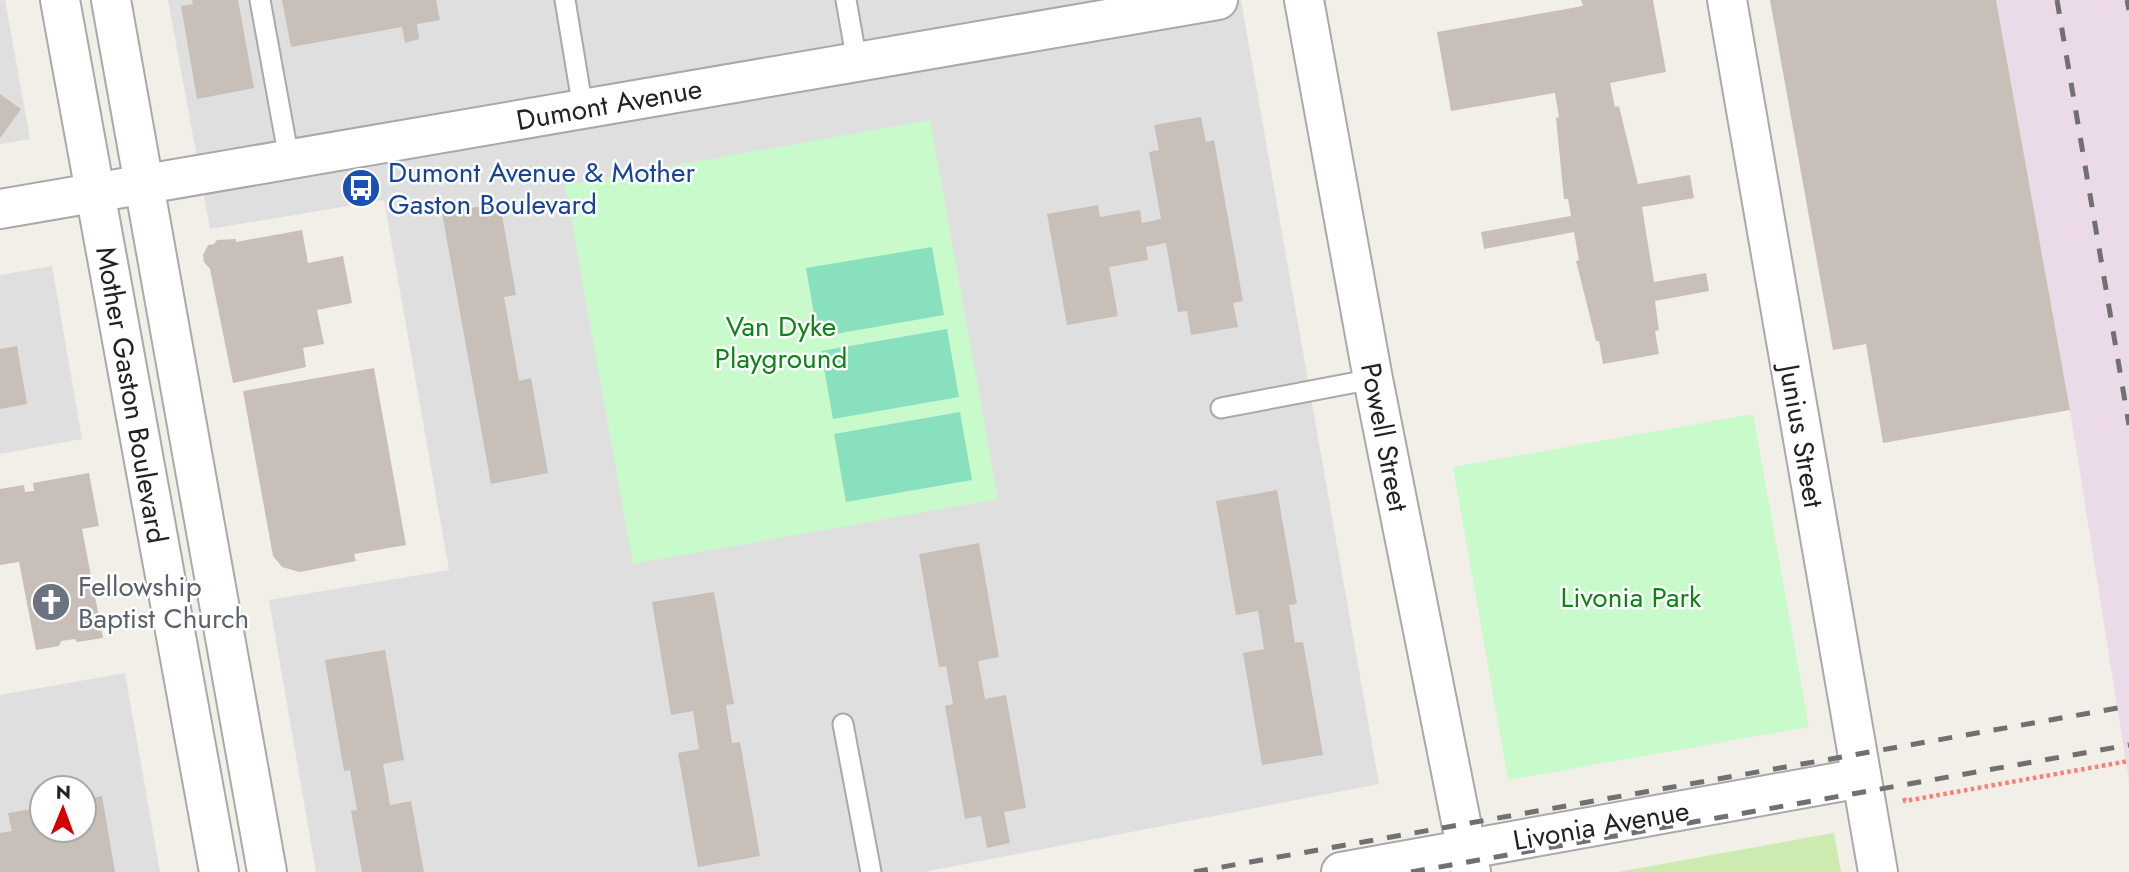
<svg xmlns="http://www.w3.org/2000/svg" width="2129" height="872" viewBox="0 0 2129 872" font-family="Jost,sans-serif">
<rect width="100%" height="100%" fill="#f2efe9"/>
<g fill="#e0dfdf" fill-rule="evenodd">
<path d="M0,0H5L30,139L0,144Z"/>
<path d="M168,0H1241L1379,784L924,872H316L269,600L449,570L384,200L210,229Z"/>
<path d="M52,266L82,439L0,454V275Z"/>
<path d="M125,673L160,872H0V695ZM42,788H84V830H42Z"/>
</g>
<path fill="#ebdbe8" d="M1996,0H2129V781L2070,410Z"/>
<path fill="#cdebb0" d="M1834,833L1841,872H1618Z"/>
<g fill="#c8facc">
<path d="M930,120L998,499L633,564L565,185Z"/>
<path d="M1753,414L1809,727L1508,780L1453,467Z"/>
</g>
<g fill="#88e0be">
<path d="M932,247L944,315L818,337L806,268Z"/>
<path d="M947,329L959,397L833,419L821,351Z"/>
<path d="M960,412L972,480L846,502L834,434Z"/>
</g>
<g fill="#c7bfb8">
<path d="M192,0H238L254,88L197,99L181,6L193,4Z"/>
<path d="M282,0H436L440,20L417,24L419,39L405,43L402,27L291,47Z"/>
<path d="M1581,0H1653L1666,72L1610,83L1615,107L1619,106L1638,184L1690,175L1694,198L1642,207L1654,282L1706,273L1709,291L1655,301L1659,330L1655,331L1659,354L1603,364L1599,341H1596L1576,261L1579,260L1574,232L1484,249L1481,232L1571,216L1568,199H1564L1556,118L1559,117L1555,93L1451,111L1437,32L1583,6Z"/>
<path d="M1770,0H1996L2070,410L1883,443L1866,344L1833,350Z"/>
<path d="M0,94L21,109L0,138Z"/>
<path d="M1201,117L1206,142L1214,140L1243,301L1233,303L1238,327L1191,335L1187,311L1178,312L1166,243L1146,247L1148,260L1109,267L1118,316L1067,325L1047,214L1098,205L1100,217L1140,210L1142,223L1161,219L1149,152L1159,150L1154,125Z"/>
<path d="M500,203L516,295L504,297L519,381L531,378L548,473L491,484L442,213Z"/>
<path d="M302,230L308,263L343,256L352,303L317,310L324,344L303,348L306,367L233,383L210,269L204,262L203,255L208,245L214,244L217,240L236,239V242Z"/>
<path d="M17,346L27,404L0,409V349Z"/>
<path d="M374,368L406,545L354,554L356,561L300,572L282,567L273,556L243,391Z"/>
<path d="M89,473L99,526L82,529L103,638L77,642L75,639L61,641L59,646L36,650L19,562L0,565V489L24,485L25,492L34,491L33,483Z"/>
<path d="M1277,490L1297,604L1289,605L1295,643L1303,642L1323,755L1262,765L1243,653L1264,649L1258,611L1236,615L1216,501Z"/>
<path d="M979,543L999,657L978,661L985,699L1006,695L1026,808L1004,812L1010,843L987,848L981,816L965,819L945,706L953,704L946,666L939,667L919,554Z"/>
<path d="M714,592L734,704L726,705L732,743L740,742L760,856L698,867L678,753L699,749L693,711L671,715L652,602Z"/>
<path d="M385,650L404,760L383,764L390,805L411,801L424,872H362L351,811L357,810L350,770L344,771L325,660Z"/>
<path d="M102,796L115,872H0V833L12,831L8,813L42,807V830H84V800Z"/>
</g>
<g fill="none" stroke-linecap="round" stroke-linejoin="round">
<g stroke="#a9a9a9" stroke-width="23">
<g id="lane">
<path d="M260,0L289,159"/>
<path d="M565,0L583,109"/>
<path d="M846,0L857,62"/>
<path d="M1221,408L1373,379"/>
<path d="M843,724L871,872"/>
</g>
</g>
<g stroke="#a9a9a9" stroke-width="42">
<g id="street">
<path d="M60,0L219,872"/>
<path d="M111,0L267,872"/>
<path d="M1304,0L1373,379L1471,872"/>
<path d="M1727,0L1878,872"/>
<path d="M0,209L1218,0"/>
<path d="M1341,872L1861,778"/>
</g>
</g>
<path stroke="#fa8072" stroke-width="4.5" stroke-dasharray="3.5 3.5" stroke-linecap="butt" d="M1904,798L1905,801L2129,761"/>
<use href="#lane" stroke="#fff" stroke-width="19"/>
<use href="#street" stroke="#fff" stroke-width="38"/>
<g stroke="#707070" stroke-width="5" stroke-dasharray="14 14" stroke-linecap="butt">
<path d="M2057,0L2129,425"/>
<path d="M2127,0L2129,10"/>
<path d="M1194,872L2129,706"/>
<path d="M1411,872L2129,745"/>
</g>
</g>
<defs>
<g id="bus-disc" transform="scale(2.0125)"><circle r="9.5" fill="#1a4fb4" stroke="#fff"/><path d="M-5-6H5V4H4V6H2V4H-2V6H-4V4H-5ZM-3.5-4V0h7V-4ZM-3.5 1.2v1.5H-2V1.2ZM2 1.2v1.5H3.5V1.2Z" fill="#fff"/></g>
<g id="church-disc" transform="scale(2.0125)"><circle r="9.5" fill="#6b7280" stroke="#fff"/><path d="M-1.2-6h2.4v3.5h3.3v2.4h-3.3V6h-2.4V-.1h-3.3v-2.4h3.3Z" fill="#fff"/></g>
</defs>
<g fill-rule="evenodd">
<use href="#bus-disc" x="361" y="188"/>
<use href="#church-disc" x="51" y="602"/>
</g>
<g text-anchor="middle" stroke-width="5" stroke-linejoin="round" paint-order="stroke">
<g font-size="28" fill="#222" stroke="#fff">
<text transform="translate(609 104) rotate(-10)" y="10">Dumont Avenue</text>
<text transform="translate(132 395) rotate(80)" y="10">Mother Gaston Boulevard</text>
<text transform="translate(1802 436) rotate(80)" y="10">Junius Street</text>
<text transform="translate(1385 437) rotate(79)" y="10">Powell Street</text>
<text transform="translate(1601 825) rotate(-10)" y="10">Livonia Avenue</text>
</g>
<g font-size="28" fill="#164399" stroke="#fff" text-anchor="start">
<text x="388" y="182">Dumont Avenue &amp; Mother<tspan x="388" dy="32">Gaston Boulevard</tspan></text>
</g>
<g font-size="28" fill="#0c8416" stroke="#fff">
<text x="781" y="336">Van Dyke<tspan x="781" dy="32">Playground</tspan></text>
<text x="1631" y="607">Livonia Park</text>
</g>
<g font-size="28" fill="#5b616d" stroke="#fff" text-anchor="start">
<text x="78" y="596">Fellowship<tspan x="78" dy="32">Baptist Church</tspan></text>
</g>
</g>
<g transform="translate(63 809) rotate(1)"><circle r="33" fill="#ffffff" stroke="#a7a7a7" stroke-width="2"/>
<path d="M0-5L12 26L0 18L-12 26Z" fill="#d40000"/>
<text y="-10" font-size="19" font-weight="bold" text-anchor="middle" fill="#222222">N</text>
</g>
</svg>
